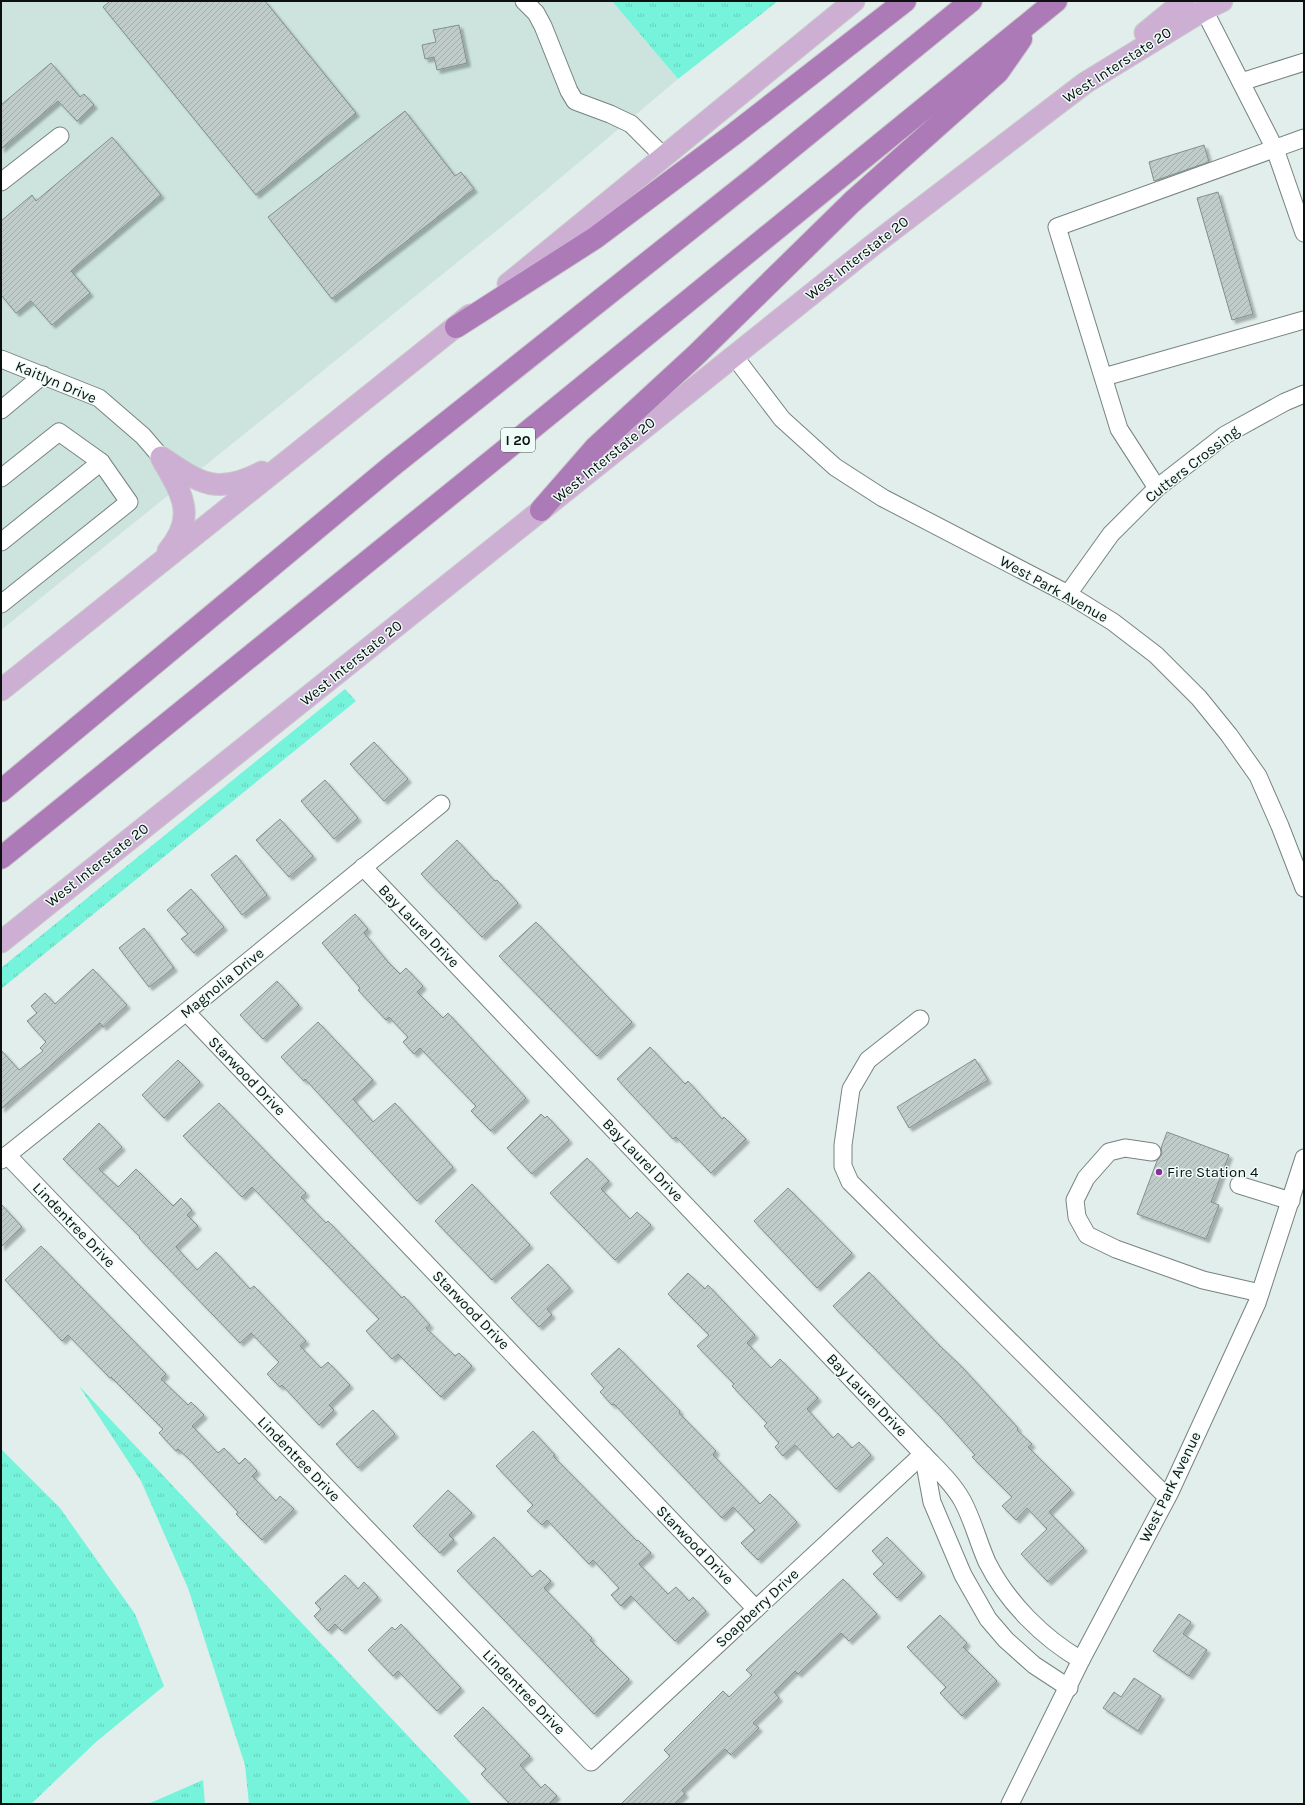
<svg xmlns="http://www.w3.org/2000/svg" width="1305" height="1805" viewBox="0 0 1305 1805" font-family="Karla,sans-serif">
<defs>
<pattern id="grass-tufts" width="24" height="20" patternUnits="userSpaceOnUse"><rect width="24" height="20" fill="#76f3db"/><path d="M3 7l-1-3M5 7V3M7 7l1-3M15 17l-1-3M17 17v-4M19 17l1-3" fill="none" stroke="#65cfbb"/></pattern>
<pattern id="building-hatch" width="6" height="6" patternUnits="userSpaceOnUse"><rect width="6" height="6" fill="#bfccc9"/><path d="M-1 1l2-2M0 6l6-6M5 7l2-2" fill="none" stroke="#a3aeab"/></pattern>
<filter id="shadow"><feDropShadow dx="3.5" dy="3.5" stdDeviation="1" flood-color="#0004"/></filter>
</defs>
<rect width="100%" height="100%" fill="#e1eeeb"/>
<path fill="#cde4de" d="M1,1H612L678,79L521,211L1,630Z"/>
<g fill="url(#grass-tufts)">
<path d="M612,1H778L678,79Z"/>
<path d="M345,689L356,701L1,989V968Z"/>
<path d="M79,1386L472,1804H249L245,1765L188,1588L141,1481Z"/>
<path d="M1,1449L60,1508L135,1614L164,1686L96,1742L31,1804H1Z"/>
<path d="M203,1780L205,1804H148Z"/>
</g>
<g fill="url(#building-hatch)" stroke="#838f8c" filter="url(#shadow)">
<path d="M110,1H265L356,113L256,195L103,7Z"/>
<path d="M459,25L467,63L437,70L434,57L425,59L422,45L436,42L433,30Z"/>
<path d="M51,63L80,97L84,94L94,105L77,121L58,101L1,149V105Z"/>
<path d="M405,111L455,176L461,172L474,189L332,299L268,217Z"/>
<path d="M112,137L161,195L71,271L90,293L52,325L31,301L16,313L1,295V221L32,195L36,201Z"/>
<path d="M1204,145L1209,162L1154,181L1149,162Z"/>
<path d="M1218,192L1253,314L1232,320L1197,198Z"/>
<path d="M374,742L408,779L384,801L350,764Z"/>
<path d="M325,780L358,818L334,839L301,801Z"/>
<path d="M280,819L313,856L289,877L256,840Z"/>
<path d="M457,840L495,881L497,880L518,903L482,937L421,874Z"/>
<path d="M236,855L267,895L242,915L211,875Z"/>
<path d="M191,889L224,927L194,953L181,939L188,934L167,910Z"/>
<path d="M355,914L368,929L364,933L388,962L400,974L406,968L423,986L417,992L443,1018L448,1013L526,1098L491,1131L471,1111L476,1106L420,1048L414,1054L403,1042L408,1037L389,1017L386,1020L358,990L360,988L322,943Z"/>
<path d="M536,922L632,1022L597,1056L499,956Z"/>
<path d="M144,928L174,968L149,987L119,948Z"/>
<path d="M93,969L127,1005L103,1027L100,1023L1,1109V1050L19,1070L43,1051L40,1048L46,1042L27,1021L37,1013L31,1006L45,993L55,1004Z"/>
<path d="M277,981L299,1005L263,1039L240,1015Z"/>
<path d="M318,1022L373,1080L353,1099L373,1122L395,1103L453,1167L417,1201L305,1079L304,1081L281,1057Z"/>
<path d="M650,1047L685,1084L688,1081L722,1119L724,1117L746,1139L711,1173L676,1137L673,1139L617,1079Z"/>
<path d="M975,1059L988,1080L909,1128L897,1107Z"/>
<path d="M178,1060L200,1082L164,1118L142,1095Z"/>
<path d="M219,1103L306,1193L301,1197L326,1223L328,1221L402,1298L404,1296L430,1325L426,1328L455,1356L459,1353L472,1366L441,1397L398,1354L392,1359L366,1331L379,1319L252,1187L242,1197L183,1136Z"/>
<path d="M541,1114L545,1118L547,1116L569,1140L532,1174L507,1148Z"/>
<path d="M99,1123L122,1147L99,1169L118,1187L136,1169L173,1206L181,1198L192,1210L187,1215L198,1226L176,1247L197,1270L216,1252L250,1289L254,1286L306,1341L300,1346L321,1368L328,1362L350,1385L329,1405L334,1410L319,1425L282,1385L280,1387L267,1374L279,1362L251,1333L240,1343L139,1238L140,1237L63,1159Z"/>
<path d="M1167,1132L1229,1155L1211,1202L1219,1205L1206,1239L1137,1214L1157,1161L1162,1154L1161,1148Z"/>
<path d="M587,1158L609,1181L601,1189L630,1219L637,1212L651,1225L615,1260L550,1193Z"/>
<path d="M472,1184L530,1245L492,1280L435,1221Z"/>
<path d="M788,1188L852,1253L817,1288L754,1221Z"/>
<path d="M1,1204L22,1227L1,1247Z"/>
<path d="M41,1246L166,1374L161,1379L188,1405L191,1402L204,1415L192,1426L218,1453L224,1448L239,1464L245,1458L257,1471L252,1476L276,1501L280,1496L294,1509L262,1540L236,1514L238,1512L189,1459L178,1449L176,1451L159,1433L163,1429L111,1377L110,1378L68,1335L62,1341L5,1280Z"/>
<path d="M548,1264L570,1288L547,1309L552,1315L539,1327L511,1298Z"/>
<path d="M869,1272L939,1345L962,1367L1018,1428L1017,1430L1032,1444L1028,1447L1071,1490L1049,1512L1084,1548L1048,1582L1021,1554L1047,1529L1027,1508L1016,1520L1002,1506L1012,1497L972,1457L975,1455L941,1417L833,1306Z"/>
<path d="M688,1273L705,1289L708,1285L755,1335L747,1343L771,1368L780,1359L818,1398L807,1409L833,1438L838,1433L852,1448L859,1442L871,1455L836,1489L795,1445L783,1456L775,1447L779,1443L764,1426L767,1423L732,1386L734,1384L697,1346L709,1335L668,1294Z"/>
<path d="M619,1348L680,1411L679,1413L716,1451L713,1455L760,1504L770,1494L797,1522L758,1560L741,1543L755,1530L733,1507L722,1518L614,1404L612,1405L600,1392L604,1388L591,1374Z"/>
<path d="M373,1410L395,1434L358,1468L336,1444Z"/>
<path d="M533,1431L555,1455L553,1456L637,1541L638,1540L651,1553L639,1564L668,1594L676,1587L689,1601L693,1597L706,1611L675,1641L631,1596L621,1606L611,1595L619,1588L593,1560L589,1564L547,1520L542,1525L527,1511L533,1505L496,1466Z"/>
<path d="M448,1490L472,1513L449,1535L454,1540L440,1553L413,1526Z"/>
<path d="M494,1537L532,1577L540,1570L551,1581L544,1588L592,1638L590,1640L629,1679L594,1714L457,1571Z"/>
<path d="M887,1537L922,1573L897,1598L873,1574L884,1564L872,1551Z"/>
<path d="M345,1575L358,1589L364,1582L378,1597L342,1631L335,1624L328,1631L314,1616L321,1609L315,1603Z"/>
<path d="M843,1579L877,1614L849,1641L841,1633L798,1674L795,1671L774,1692L779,1698L753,1723L759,1728L731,1755L725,1749L682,1790L685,1794L674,1804H621L670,1756L664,1750L723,1691L729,1697L752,1675L746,1670Z"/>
<path d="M1179,1614L1191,1622L1183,1634L1207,1650L1189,1676L1153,1651Z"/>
<path d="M940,1615L967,1643L963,1647L997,1681L962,1716L940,1693L946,1687L907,1647Z"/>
<path d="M401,1624L461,1688L437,1711L398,1671L393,1676L368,1650L392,1627L395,1630Z"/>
<path d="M1134,1678L1161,1696L1138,1731L1103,1708L1114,1692L1121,1697Z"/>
<path d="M483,1707L530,1756L520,1765L541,1788L545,1784L557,1796L549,1804H510L481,1774L486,1769L454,1736Z"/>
</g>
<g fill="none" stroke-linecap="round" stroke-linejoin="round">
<g stroke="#768380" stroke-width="19">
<g id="minor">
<path d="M524,1L536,13L543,26L569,91L575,101L610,114L631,124L664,157"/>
<path d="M1204,10L1275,149L1304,233"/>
<path d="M1241,82L1304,62"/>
<path d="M1,182L60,136"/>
<path d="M734,356L782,419L835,467L883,498L1068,594L1113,622L1156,655L1199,698L1229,735L1258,776L1280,826L1304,888"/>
<path d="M1,359L99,398L143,436L161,457"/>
<path d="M1104,377L1304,320"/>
<path d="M1,410L43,375"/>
<path d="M1,478L59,432L101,462L129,502L1,604"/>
<path d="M1157,488L1119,429L1057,227L1304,138"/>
<path d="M1,542L101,462"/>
<path d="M1068,594L1111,534L1157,488L1225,435L1285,402L1304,394"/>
<path d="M186,1012L756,1609"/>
<path d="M920,1019L868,1060L851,1089L843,1145V1166L850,1182L1167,1497"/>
<path d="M1152,1152L1125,1148L1109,1152L1086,1178L1075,1200L1077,1217L1087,1235L1116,1249L1203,1280L1260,1293"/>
<path d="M7,1155L591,1762L923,1454L363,867"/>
<path d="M1,1160L186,1012L441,804"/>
<path d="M1239,1185L1291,1201"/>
<path d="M1069,1688L1034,1665L1006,1640L988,1619L963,1575L932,1502L923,1454C936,1468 952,1482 962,1500C973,1520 978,1542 987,1562C1007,1602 1043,1638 1081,1660"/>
<path d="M1010,1804L1081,1660L1170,1492L1257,1303L1304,1158"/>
</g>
</g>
<g stroke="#cacaca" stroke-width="23">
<g id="major">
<path d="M1145,33L1184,1"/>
<path d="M508,284L854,1"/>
<path d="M161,457C200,483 216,496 262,472"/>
<path d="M163,461C182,494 197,517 168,551"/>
<path d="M1,690L470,315"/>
<path d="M1,942L873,245L1085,83L1204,10L1222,1"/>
</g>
</g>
<g stroke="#cacaca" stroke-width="24">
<g id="highway">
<path d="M456,327L595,238L734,134L905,1"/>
<path d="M541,510L596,447L697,354L852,202L998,72L1021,39"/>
<path d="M1,791L393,465L754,178L971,1"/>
<path d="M1,858L504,451L1056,1"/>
</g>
</g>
<use href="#minor" stroke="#fff" stroke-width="17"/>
<use href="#major" stroke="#cdafd4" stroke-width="21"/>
<use href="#highway" stroke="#ab7ab7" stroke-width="22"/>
</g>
<circle fill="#882f9c" stroke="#eefcf8" stroke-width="1.5" cx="1159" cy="1172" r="4"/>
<g text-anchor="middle" stroke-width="3" stroke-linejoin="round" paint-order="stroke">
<rect fill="#eefcf8" stroke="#505755" stroke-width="1" x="501" y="428" width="34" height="24" rx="3"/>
<g font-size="14" font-weight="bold" fill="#0c100f">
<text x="518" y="445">I 20</text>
</g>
<g font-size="15" fill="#0c100f" stroke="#eefcf8">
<text transform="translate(1117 65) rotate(-33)" y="5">West Interstate 20</text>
<text transform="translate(857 258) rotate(-38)" y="5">West Interstate 20</text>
<text transform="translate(56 382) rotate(23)" y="5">Kaitlyn Drive</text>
<text transform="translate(604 460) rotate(-39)" y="5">West Interstate 20</text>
<text transform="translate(1192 464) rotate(-38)" y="5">Cutters Crossing</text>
<text transform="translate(1054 589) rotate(29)" y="5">West Park Avenue</text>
<text transform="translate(351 663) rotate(-39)" y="5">West Interstate 20</text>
<text transform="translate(97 865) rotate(-38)" y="5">West Interstate 20</text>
<text transform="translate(419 926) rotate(46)" y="5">Bay Laurel Drive</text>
<text transform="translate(222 983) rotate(-39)" y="5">Magnolia Drive</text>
<text transform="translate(247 1076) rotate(46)" y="5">Starwood Drive</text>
<text transform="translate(643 1160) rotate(46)" y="5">Bay Laurel Drive</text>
<text transform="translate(74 1225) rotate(46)" y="5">Lindentree Drive</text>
<text transform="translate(471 1310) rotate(46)" y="5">Starwood Drive</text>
<text transform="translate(867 1395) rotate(46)" y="5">Bay Laurel Drive</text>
<text transform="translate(299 1459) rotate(46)" y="5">Lindentree Drive</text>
<text transform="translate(1170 1487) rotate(-64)" y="5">West Park Avenue</text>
<text transform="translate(695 1545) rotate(46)" y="5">Starwood Drive</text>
<text transform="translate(757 1608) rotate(-43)" y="5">Soapberry Drive</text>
<text transform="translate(524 1692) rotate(46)" y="5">Lindentree Drive</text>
</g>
<g font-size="15" fill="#0c100f" stroke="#eefcf8" text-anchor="start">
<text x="1167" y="1177">Fire Station 4</text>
</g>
</g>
<rect width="1305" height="1805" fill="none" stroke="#0c100f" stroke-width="4"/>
</svg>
